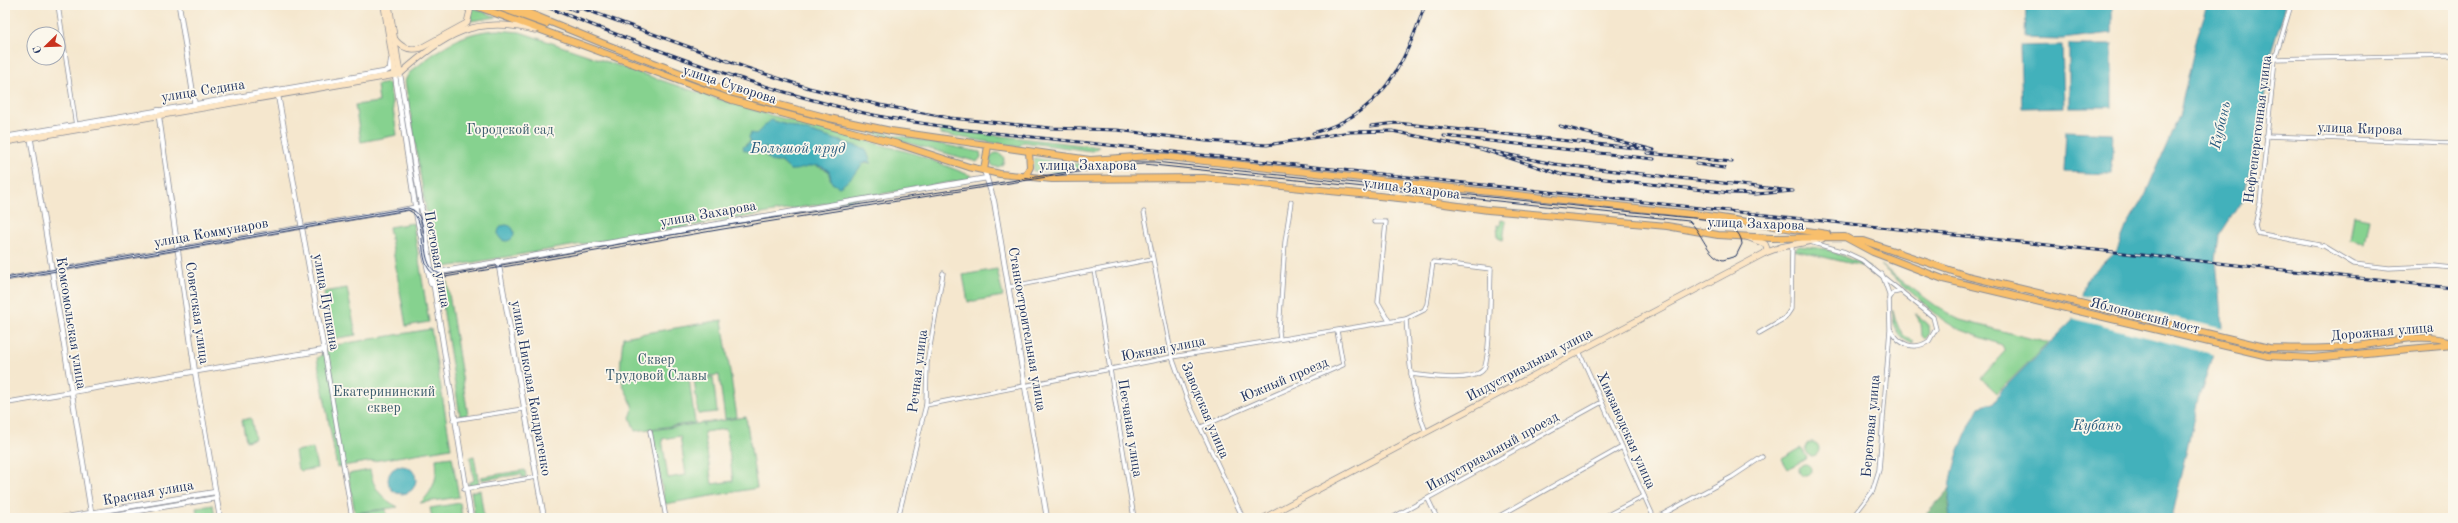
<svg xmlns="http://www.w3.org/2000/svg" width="2458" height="523" viewBox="0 0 2458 523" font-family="'Old Standard TT',serif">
<rect width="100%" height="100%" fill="#fbf7ec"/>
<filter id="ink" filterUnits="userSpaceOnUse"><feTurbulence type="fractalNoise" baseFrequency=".025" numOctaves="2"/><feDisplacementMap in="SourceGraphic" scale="8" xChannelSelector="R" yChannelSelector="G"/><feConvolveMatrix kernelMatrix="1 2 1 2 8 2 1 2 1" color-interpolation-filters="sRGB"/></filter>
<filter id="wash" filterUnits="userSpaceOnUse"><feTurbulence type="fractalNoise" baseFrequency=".012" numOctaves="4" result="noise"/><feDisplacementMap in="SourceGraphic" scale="16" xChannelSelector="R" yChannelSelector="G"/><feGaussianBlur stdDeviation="0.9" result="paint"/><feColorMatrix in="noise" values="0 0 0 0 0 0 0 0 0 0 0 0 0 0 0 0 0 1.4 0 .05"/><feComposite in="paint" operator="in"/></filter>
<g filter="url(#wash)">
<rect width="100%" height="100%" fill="#f5e7ce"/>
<g fill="#86d28f" stroke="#508076" fill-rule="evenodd">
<path d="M471,7L497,17L471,21Z"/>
<path d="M497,30L520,32L684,88L770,115L916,154L972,176L970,179L446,267L435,259L433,253L405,81L409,73C438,50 459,32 497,30ZM771,120L865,149L871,163L861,162L860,168L847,181L830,179L829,171L814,165L790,170C777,158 784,164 770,161L766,156L768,149L765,147L745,145C753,141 764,127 771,120Z"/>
<path d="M389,83L397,135L361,142L355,105L379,102L377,85Z"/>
<path d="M861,128L975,151L980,152L981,157L977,162L974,161L861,130Z"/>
<path d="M940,129L1099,147L1092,151L1023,142L1019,147L940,134Z"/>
<circle cx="997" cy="160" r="7"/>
<path d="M1034,158L1070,164H1100L1060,172L1033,171Z"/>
<path d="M2354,215L2369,218L2364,244L2350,241Z"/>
<path d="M1501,220L1506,221L1503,240L1498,238L1497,225L1500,226Z"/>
<path d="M413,223L429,322L406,326L389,227Z"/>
<path d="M1799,246L1826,249L1870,268L1794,250Z"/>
<path d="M1880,265L1946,313L1960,320L2048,343L1997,393L1981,378L2005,351L2002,345L1956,328L1943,320Z"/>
<path d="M997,269L1003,296L968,302L963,275Z"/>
<path d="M447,281L468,415L460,416L439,282Z"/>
<path d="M347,288L356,335L332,339L324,292Z"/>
<path d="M1893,310C1896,322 1899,336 1913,341V344C1897,338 1892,326 1893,310Z"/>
<path d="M1915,313L1928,324L1929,335L1925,339L1922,336L1921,324Z"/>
<path d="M722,320L737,417L725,419L719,375L689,378L695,423L635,431L630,417C637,406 627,396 623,385C618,369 622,353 623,337Z"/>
<path d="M431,329L451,448L337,467L317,358L336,345Z"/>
<path d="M713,377L717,412L698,414L694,379Z"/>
<path d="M746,417L757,488L665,504L652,430L703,423L704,426V423ZM726,429L733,481L712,484L704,432ZM680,436L686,475L668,478L662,439Z"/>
<path d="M251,418L255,439L246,441L242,420Z"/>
<circle cx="1812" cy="449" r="7"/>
<path d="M313,448L317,468L300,471L298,469L295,451Z"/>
<path d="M1801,448L1807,458L1788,469L1782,459Z"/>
<path d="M474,456L479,485L469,487V482L474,481L470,457Z"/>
<path d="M452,457L459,497L420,503C434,491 438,477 436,459Z"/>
<circle cx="1805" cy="470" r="6"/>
<path d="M370,470C373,488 382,499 398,507L355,513L348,474Z"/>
<path d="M525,470L526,477L522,478V474L481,480V477Z"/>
<path d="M480,490L484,518H475L471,492Z"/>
<path d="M460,503L462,518H432L430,508Z"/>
<path d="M213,505L215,518H198L196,508Z"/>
<path d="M386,509L387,518H356V514Z"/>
</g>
<path fill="#6cb47a" stroke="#44726c" d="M1951,487L1948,503L1950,518H1923Z"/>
<g fill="#42b1bb" stroke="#2e708c">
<path d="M2026,5H2112V33L2062,39L2025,38Z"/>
<path d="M2208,5H2286L2269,59L2256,163L2249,172L2244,197L2219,236L2216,259L2222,328L2198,400L2171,518H1950C1945,480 1961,440 1979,407L1993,403L2002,390L2072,321L2080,302L2086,279L2117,250L2126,227L2145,195L2179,116L2197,37Z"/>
<path d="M2062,45L2064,107L2022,108L2020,46Z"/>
<rect x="2069" y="45" width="43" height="62"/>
<path d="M771,120L866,149L871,163L866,161L863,164L861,162L862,166C856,171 847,184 839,187L832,183L829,171C813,159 806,171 790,170C777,157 784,164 770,161L765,153L768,149L765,147L751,152L744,150L743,147L751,142L749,137L751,133L756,134Z"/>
<path d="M2066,131L2113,133L2111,174L2064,172Z"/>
<circle cx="506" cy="233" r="8"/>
<circle cx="402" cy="480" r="14"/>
</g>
<path fill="#f5e7ce" d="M2080,295L2224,329L2220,346L2216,355L2071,318Z"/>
</g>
<g filter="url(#ink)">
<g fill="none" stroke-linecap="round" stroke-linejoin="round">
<g stroke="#888b96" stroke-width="5">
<g id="minor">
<path d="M58,5L76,126"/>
<path d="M2291,5L2275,59L2260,203L2255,226L2257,233L2324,246L2354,264L2389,268L2434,266L2453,268"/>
<path d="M2275,59L2453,55"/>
<path d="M2266,136L2453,143"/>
<path d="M1144,212L1172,357L1187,399L1243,518"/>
<path d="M1374,222H1386L1378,302L1389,321"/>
<path d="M1810,242L1845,252L1862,260L1933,317L1936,329L1929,341C1914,351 1899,345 1891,330"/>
<path d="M1094,270L1134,518"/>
<path d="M5,279L422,206"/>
<path d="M1009,287L1152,259"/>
<path d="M1889,299L1893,293L1901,291"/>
<path d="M1406,319C1409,358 1411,396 1426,432"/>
<path d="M1759,333L1785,318L1791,309L1792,244"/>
<path d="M1280,339L1279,331L1285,242L1291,202"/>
<path d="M324,350L352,518"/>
<path d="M1579,351L1654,518"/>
<path d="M926,405L1172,357L1406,319L1424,310L1427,304L1433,262L1491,269C1490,284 1491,362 1483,370C1471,383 1428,376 1411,374"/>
<path d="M453,420L523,409"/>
<path d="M1201,427L1343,365L1337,331"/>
<path d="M650,431L666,518"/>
<path d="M464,489L537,477"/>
<path d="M1428,499L1437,518"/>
<path d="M898,518L926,405L927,363L943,273"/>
<path d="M1392,518L1602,402"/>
<path d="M1496,518L1622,447"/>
<path d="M1602,518L1644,496"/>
<path d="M1656,518L1732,477L1762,457"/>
<path d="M1852,518L1872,492L1879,470L1890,329L1889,294L1882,274"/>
</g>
</g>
<g stroke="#888b96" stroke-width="6">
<g id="tertiary">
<path d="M179,5L195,106"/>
<path d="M400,74L471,518"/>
<path d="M395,75L417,218L431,284"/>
<path d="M158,110L195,372L220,518"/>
<path d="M30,135L92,518"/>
<path d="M5,137L384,72L390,69L391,60"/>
<path d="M984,170L994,201L1047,518"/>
<path d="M498,261L544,518"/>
<path d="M433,273L987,178"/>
<path d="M5,403L324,350L277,90"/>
<path d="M61,518L215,492"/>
<path d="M96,518L216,498"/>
</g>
</g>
<g stroke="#888b96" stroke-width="7">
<g id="secondary">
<path d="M384,5L395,75"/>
<path d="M389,5L400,74"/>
<path d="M394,38C401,48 409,51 421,48L467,23L470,11L465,5"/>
<path d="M5,142L395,75L400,74C446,34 473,15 535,30"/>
<path d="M1747,237L1765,244L1767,249L1765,253"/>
<path d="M1264,518L1765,253L1781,247L1822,239"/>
</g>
</g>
<g stroke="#888b96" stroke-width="8">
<g id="primary">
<path d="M473,5L732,100L898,144L969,167L1000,174L1052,179L1204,178L1408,199L1488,210L1667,226L1718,235L1772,238L1845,237L1873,252L1943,279L2268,356L2312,358L2453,345"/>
<path d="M493,5L546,24"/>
<path d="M509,5L602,43L730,92L829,118L891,131L1090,160L1150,156L1168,157L1701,215L1827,234"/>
<path d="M984,170L988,146"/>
<path d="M1025,177L1030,167L1029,152"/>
<path d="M1854,241H1864L1967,276L2269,348C2298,349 2327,349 2356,346C2386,343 2424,331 2453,343"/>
</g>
</g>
<use href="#minor" stroke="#fff" stroke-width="3.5"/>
<use href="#tertiary" stroke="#fff" stroke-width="4.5"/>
<use href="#secondary" stroke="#fce5c4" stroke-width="5.5"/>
<use href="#primary" stroke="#f8bf6c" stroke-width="6"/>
<path stroke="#1b2f5e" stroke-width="1" d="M5,278L408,208C437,215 411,271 445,275L722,226L1132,162H1155L1672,216C1693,219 1740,217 1742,244L1736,256L1723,260C1707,256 1702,232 1689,221L1144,164L1122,165L723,229L445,277C409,276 434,220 408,210L5,280"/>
<g stroke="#1b2f5e" stroke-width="3">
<g id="rail">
<path d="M542,5C646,47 750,86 860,112C892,120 926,123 958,129L2453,288"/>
<path d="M562,5L577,11"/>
<path d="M573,5L747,68L809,88L880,105L950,118L1051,128L1117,130L1206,141L1267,145L1350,132L1392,131L1554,164L1793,191L1756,194L1731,193L1560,174L1481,149"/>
<path d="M1371,126L1397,123L1654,150L1560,126"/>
<path d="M1313,133C1382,114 1403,67 1425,5"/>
<path d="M1444,136L1654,159"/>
<path d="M1647,153L1732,162"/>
<path d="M1696,164L1724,168"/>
</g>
</g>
<use href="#rail" stroke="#fbf7ec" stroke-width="1.5" stroke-dasharray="4.5" stroke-linecap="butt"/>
</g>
</g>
<g text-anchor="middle" stroke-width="3.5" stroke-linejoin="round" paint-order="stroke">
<g font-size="14" fill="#1b2f5e" stroke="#fbf7ec">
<text transform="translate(730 84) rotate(18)" y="5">улица Суворова</text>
<text transform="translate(203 90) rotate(-9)" y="5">улица Седина</text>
<text transform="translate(2360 128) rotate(2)" y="5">улица Кирова</text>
<text transform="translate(2257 129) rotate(-83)" y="5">Нефтеперегонная улица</text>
<text x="1088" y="170">улица Захарова</text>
<text transform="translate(1412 188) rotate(7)" y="5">улица Захарова</text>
<text transform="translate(708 213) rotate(-10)" y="5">улица Захарова</text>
<text transform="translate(1756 223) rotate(2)" y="5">улица Захарова</text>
<text transform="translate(211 232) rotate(-10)" y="5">улица Коммунаров</text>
<text transform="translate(438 259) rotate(80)" y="5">Постовая улица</text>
<text transform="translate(327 302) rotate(80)" y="5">улица Пушкина</text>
<text transform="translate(198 313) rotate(82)" y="5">Советская улица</text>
<text transform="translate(2145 315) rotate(14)" y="5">Яблоновский мост</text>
<text transform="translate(72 323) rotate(81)" y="5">Комсомольская улица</text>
<text transform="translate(1028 329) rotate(80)" y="5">Станкостроительная улица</text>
<text transform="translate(2382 331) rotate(-5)" y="5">Дорожная улица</text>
<text transform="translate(1163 348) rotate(-11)" y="5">Южная улица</text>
<text transform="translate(1529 364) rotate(-28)" y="5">Индустриальная улица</text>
<text transform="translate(917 371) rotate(-83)" y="5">Речная улица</text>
<text transform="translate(1284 379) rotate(-23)" y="5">Южный проезд</text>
<text transform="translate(532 388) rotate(80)" y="5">улица Николая Кондратенко</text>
<text transform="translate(1206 410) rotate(67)" y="5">Заводская улица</text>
<text transform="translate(1870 426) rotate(-85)" y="5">Береговая улица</text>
<text transform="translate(1131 428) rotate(81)" y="5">Песчаная улица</text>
<text transform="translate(1627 430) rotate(66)" y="5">Химзаводская улица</text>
<text transform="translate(1492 451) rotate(-29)" y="5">Индустриальный проезд</text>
<text transform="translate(148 492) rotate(-10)" y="5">Красная улица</text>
</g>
<g font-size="14" fill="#36586a" stroke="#fbf7ec">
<text x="510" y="134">Городской сад</text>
<text x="656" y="364">Сквер<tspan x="656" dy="16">Трудовой Славы</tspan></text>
<text x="384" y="396">Екатерининский<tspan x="384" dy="16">сквер</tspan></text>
</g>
<g font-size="15" font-style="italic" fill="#295c7f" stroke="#fbf7ec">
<text transform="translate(2220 125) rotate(-77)" y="5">Кубань</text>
<text x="798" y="153">Большой пруд</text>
<text x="2097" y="430">Кубань</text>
</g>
</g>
<rect width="2458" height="523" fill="none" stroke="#fbf7ec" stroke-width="20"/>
<g transform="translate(46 46) rotate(247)"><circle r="19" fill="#fbf7ec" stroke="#a1a7b3"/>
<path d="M0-3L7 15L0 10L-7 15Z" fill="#c8321e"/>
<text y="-6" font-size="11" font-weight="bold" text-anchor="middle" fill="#1b2f5e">С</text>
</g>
</svg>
